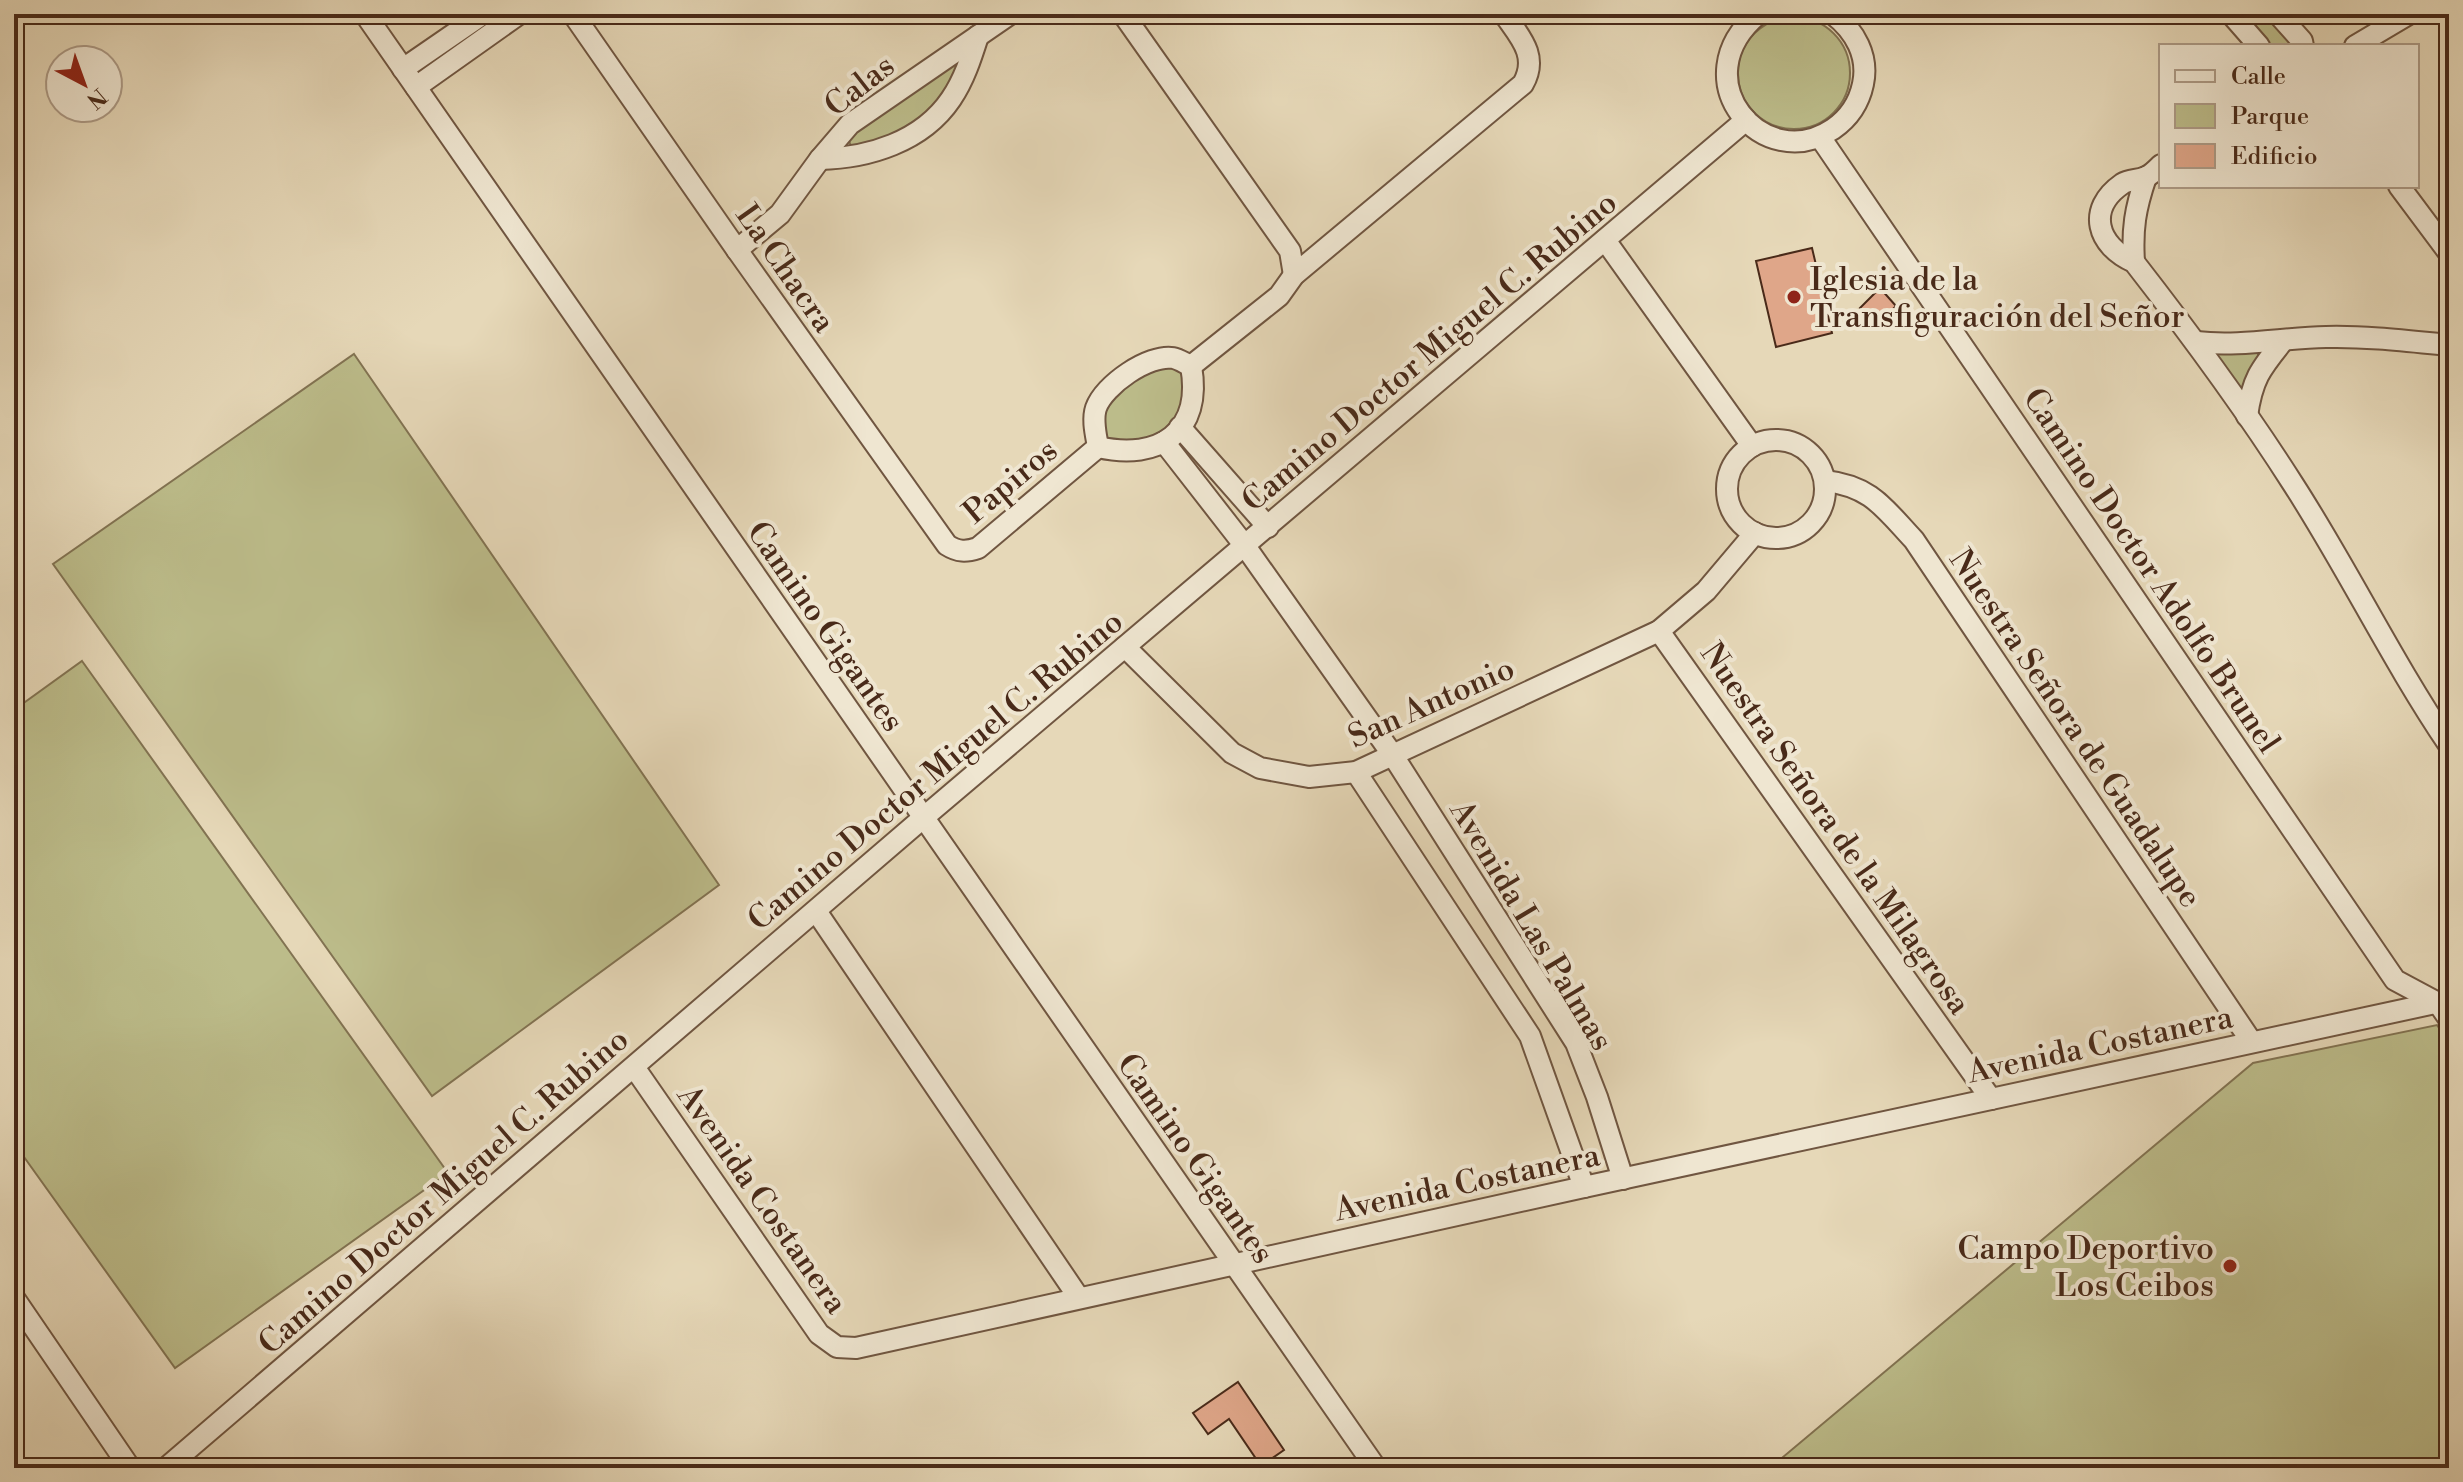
<svg xmlns="http://www.w3.org/2000/svg" width="2463" height="1482" viewBox="0 0 2463 1482" font-family="'Libre Bodoni',serif">
<rect width="100%" height="100%" fill="#e6d8b8"/>
<filter id="stains"><feTurbulence type="fractalNoise" baseFrequency=".0025" numOctaves="4"/><feColorMatrix values="0 0 0 0 .2 0 0 0 0 .09 0 0 0 0 .02 0 0 0 .5 -.17"/></filter>
<radialGradient id="worn" r=".72"><stop offset=".6" stop-color="#630" stop-opacity="0"/><stop offset="1" stop-color="#630" stop-opacity=".3"/></radialGradient>
<g fill="#bcbc8a" stroke="#827352" stroke-width="2">
<path d="M2243,14H2265L2294,46H2271Z"/>
<circle cx="1794" cy="73" r="56"/>
<path d="M957,61L960,63L935,109L884,142L851,146L848,138Z"/>
<path d="M2258,352V358L2242,388H2239L2216,355V353Z"/>
<path d="M354,354L719,885L432,1096L53,564Z"/>
<path d="M1162,363L1183,371L1188,392L1172,425L1145,442L1110,440L1104,436L1102,418L1114,394Z"/>
<path d="M82,661L448,1173L175,1368L14,1143V710Z"/>
<path d="M2437,1025L2449,1043V1468H1770L2253,1063Z"/>
</g>
<g fill="#dfa689" stroke="#492a19" stroke-width="2">
<path d="M1812,248L1832,333L1776,347L1756,261Z"/>
<path d="M1880,288L1896,306L1877,325L1860,308Z"/>
<path d="M1238,1382L1284,1450L1261,1466L1229,1419L1208,1434L1193,1413Z"/>
</g>
<g fill="none" stroke-linecap="round" stroke-linejoin="round">
<g stroke="#705641" stroke-width="24">
<g id="minor">
<path d="M365,14L1376,1468"/>
<path d="M573,14L737,250L947,545C958,552 966,552 978,548L1098,447"/>
<path d="M1123,14L1290,251L1294,275"/>
<path d="M1758,14C1681,79 1763,176 1833,129C1849,118 1859,103 1863,84C1869,56 1855,31 1833,14"/>
<path d="M2231,14L2259,46"/>
<path d="M2278,14L2302,41L2303,46"/>
<path d="M2355,46L2409,14"/>
<path d="M403,69L483,14"/>
<path d="M416,87L519,14"/>
<path d="M1820,137L2395,980L2438,1003L2449,1019"/>
<path d="M820,159C868,158 922,142 951,99C964,80 971,58 978,36"/>
<path d="M2161,165C2157,169 2151,175 2146,177C2138,181 2130,179 2122,184C2086,209 2097,246 2134,262C2190,334 2244,407 2293,484C2348,569 2392,661 2449,745"/>
<path d="M2399,186L2449,253"/>
<path d="M1605,240L1752,446"/>
<path d="M737,250L780,214L820,159L850,124L1010,14"/>
<path d="M2134,262C2132,229 2135,209 2146,177"/>
<path d="M2196,342C2240,347 2282,338 2326,337C2367,336 2408,341 2449,345"/>
<path d="M1191,366L1279,296L1294,275L1523,84C1539,56 1520,37 1504,14"/>
<path d="M2247,416C2252,380 2260,369 2283,341"/>
<path d="M1180,427L1268,527"/>
<circle cx="1776" cy="489" r="49"/>
<path d="M1164,442L1245,546L1392,754L1576,1043L1597,1097L1623,1179"/>
<path d="M1098,447C1159,461 1203,432 1191,366"/>
<path d="M1098,447C1096,435 1092,420 1096,408C1104,385 1149,354 1173,358C1179,359 1186,364 1191,366"/>
<path d="M1825,481C1871,486 1884,508 1914,540L2251,1041"/>
<path d="M1659,631L1991,1099"/>
<path d="M1125,647L1232,753L1260,768L1309,777L1356,772L1659,631L1706,591L1755,533"/>
<path d="M1356,772L1530,1036L1584,1187"/>
<path d="M816,911L1079,1298"/>
<path d="M634,1067L819,1334L837,1347L856,1348L1584,1187L2449,1000"/>
<path d="M14,1298L130,1468"/>
<path d="M166,1468L923,818L1746,120"/>
</g>
</g>
<use href="#minor" stroke="#efe6d1" stroke-width="20"/>
</g>
<g fill="#8f2418" stroke="#efe6d1" stroke-width="3">
<circle cx="1794" cy="297" r="8"/>
<circle cx="2230" cy="1266" r="8"/>
</g>
<g text-anchor="middle" stroke-width="8" stroke-linejoin="round" paint-order="stroke">
<g font-size="32" fill="#492a19" stroke="#efe6d1">
<text transform="translate(859 85) rotate(-38)" y="11">Calas</text>
<text transform="translate(786 268) rotate(55)" y="11">La Chacra</text>
<text transform="translate(1429 351) rotate(-40)" y="11">Camino Doctor Miguel C. Rubino</text>
<text transform="translate(1010 481) rotate(-40)" y="11">Papiros</text>
<text transform="translate(2152 570) rotate(56)" y="11">Camino Doctor Adolfo Brunel</text>
<text transform="translate(826 626) rotate(55)" y="11">Camino Gigantes</text>
<text transform="translate(1431 702) rotate(-24)" y="11">San Antonio</text>
<text transform="translate(2076 728) rotate(56)" y="11">Nuestra Señora de Guadalupe</text>
<text transform="translate(935 770) rotate(-40)" y="11">Camino Doctor Miguel C. Rubino</text>
<text transform="translate(1836 828) rotate(55)" y="11">Nuestra Señora de la Milagrosa</text>
<text transform="translate(1532 925) rotate(59)" y="11">Avenida Las Palmas</text>
<text transform="translate(2100 1044) rotate(-12)" y="11">Avenida Costanera</text>
<text transform="translate(1196 1158) rotate(55)" y="11">Camino Gigantes</text>
<text transform="translate(1467 1182) rotate(-12)" y="11">Avenida Costanera</text>
<text transform="translate(443 1191) rotate(-41)" y="11">Camino Doctor Miguel C. Rubino</text>
<text transform="translate(763 1199) rotate(55)" y="11">Avenida Costanera</text>
</g>
<g font-size="32" fill="#492a19" stroke="#efe6d1" text-anchor="start">
<text x="1810" y="290">Iglesia de la<tspan x="1810" dy="37">Transfiguración del Señor</tspan></text>
<text x="2214" y="1259" text-anchor="end">Campo Deportivo<tspan x="2214" dy="37">Los Ceibos</tspan></text>
</g>
</g>
<rect width="2463" height="1482" fill="none" stroke="#e6d8b8" stroke-width="48"/>
<rect x="16" y="16" width="2431" height="1450" fill="none" stroke="#492a19" stroke-width="4"/>
<rect x="24" y="24" width="2415" height="1434" fill="none" stroke="#492a19" stroke-width="2"/>
<rect x="2159" y="44" width="260" height="144" fill="#efe6d1" stroke="#ad9b87" stroke-width="2"/>
<rect x="2175" y="70" width="40" height="12" fill="#efe6d1" stroke="#ad9b87" stroke-width="2"/>
<text x="2231" y="84" font-size="24" fill="#492a19">Calle</text>
<rect x="2175" y="104" width="40" height="24" fill="#bcbc8a" stroke="#ad9b87" stroke-width="2"/>
<text x="2231" y="124" font-size="24" fill="#492a19">Parque</text>
<rect x="2175" y="144" width="40" height="24" fill="#dfa689" stroke="#ad9b87" stroke-width="2"/>
<text x="2231" y="164" font-size="24" fill="#492a19">Edificio</text>
<g transform="translate(84 84) rotate(139)"><circle r="38" fill="#efe6d1" stroke="#ad9b87" stroke-width="2"/>
<path d="M0-6L14 30L0 20L-14 30Z" fill="#8f2418"/>
<text y="-12" font-size="22" font-weight="bold" text-anchor="middle" fill="#492a19">N</text>
</g>
<rect width="100%" height="100%" filter="url(#stains)"/>
<rect width="100%" height="100%" fill="url(#worn)"/>
</svg>
